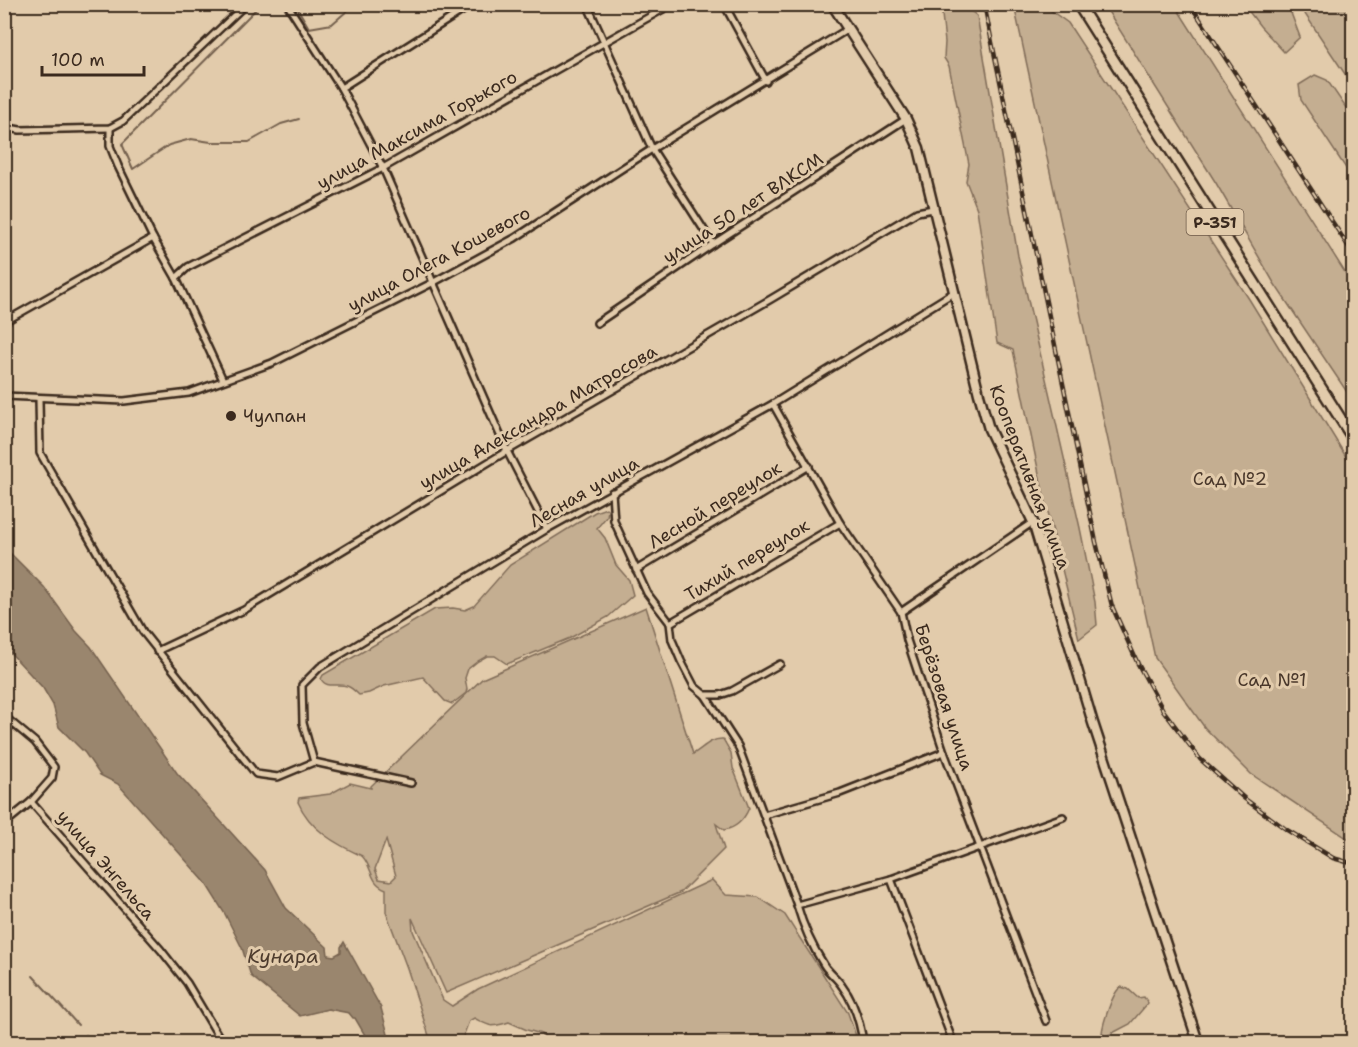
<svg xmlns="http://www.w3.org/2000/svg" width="1358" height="1047" viewBox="0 0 1358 1047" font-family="'Shantell Sans',sans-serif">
<rect width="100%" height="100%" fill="#e2cbab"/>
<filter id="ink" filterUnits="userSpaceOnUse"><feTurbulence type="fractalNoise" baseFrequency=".0167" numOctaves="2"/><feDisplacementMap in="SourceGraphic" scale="12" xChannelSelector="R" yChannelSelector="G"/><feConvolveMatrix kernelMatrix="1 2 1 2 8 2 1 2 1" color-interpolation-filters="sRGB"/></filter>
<g filter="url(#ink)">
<g fill="#c4ae91" stroke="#806c58" stroke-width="1.5" fill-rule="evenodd">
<path d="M941,5H966L967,8L977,16L1018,256L1080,528L1095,602L1097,625L1079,639L1041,483L1013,350L997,343L977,209L966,181L969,164L949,66L944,58L945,42Z"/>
<path d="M1014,5H1043L1068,23L1249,299L1353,468V842L1251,774L1205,728L1155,658Z"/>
<path d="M1104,5H1175L1353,285V401L1274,283L1216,183Z"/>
<path d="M1244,5H1288L1300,37L1284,52L1260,26Z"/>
<path d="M1299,5H1353V87L1351,83Z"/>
<path d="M1315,75L1327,80L1353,118V179L1301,100L1299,85Z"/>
<path d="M606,508L608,510L607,516L597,528L605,538L616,565L629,580L633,595L608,617L570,638L507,664L495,656H487L478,661L468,669L465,678L467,689L466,693L452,704L445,701L423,677L384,686L369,693L359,695C356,692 351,687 347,686C337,683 326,689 321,679L323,675L435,609L453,608L465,610L474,606L510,565L595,512Z"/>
<path d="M646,607L693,754C703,748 711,738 723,739L731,753L733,768L749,808C744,820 736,828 724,830L716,824L724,849L681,892L446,993L412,918L413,931L443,1000L452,1006L478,989L712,880L726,895L758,897L785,915L848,1013L858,1042H652L644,1037L634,1042H546L541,1034L527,1030L509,1022C490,1028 491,1027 474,1018L469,1021L461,1042H431L407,968L386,912V889C369,883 373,867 362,856C336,844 310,830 298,802L299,798L330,794L350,783L371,788V786L482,679ZM386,840L396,876L391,881L379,879L375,869Z"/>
<path d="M1121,987L1128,989L1138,998L1144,997L1148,1003L1130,1024L1105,1037L1102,1033C1103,1023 1113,991 1121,987Z"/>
</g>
<path fill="#9a866e" stroke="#74614e" stroke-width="1.5" d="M4,547L44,587L76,631L91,647L177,773L265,870L286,908L327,947L328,955L334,956L341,952V947L344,942L381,1008L390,1042H369L355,1018H353L349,1013L328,1009L300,1016L251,976L242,948L225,914L205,882L118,784L100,775L85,753L59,727L53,705L43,688L5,647Z"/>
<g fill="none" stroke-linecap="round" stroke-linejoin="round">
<g stroke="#74614e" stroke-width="2">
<path d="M261,4L122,144L133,169L169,145L191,139L211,142H249L281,124L299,119"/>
<path d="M295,4L309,28L332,24L355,4"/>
<path d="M33,976L78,1025"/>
<path d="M86,1035L92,1042"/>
<path d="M200,1042L209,1036"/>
</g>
<g stroke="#3b2a1e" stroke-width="10">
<g id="street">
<path d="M287,4L341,88L383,168L507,451L547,529"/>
<path d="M587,4L652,149L713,244"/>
<path d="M724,4L766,81"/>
<path d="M341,88L473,4"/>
<path d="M4,127L20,130L110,128L123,121L246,4"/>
<path d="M110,128V146L118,166L153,238L176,278L223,380"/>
<path d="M176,278L188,267L383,168L672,4"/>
<path d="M4,322L153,238"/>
<path d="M597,323L713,244L906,119"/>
<path d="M4,396L124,401L189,393L272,363L434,282L515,238L652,149L848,29"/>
<path d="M39,399L40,453L143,632L256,774L278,777L314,762L411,783"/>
<path d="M773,404L840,523L901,612L907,640L944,752L1046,1021"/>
<path d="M612,492L614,521L647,593L670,623L672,640L681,661L694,686L705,695L738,746L797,905C803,926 812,946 824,965C829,973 837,978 842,986C855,1003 860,1022 863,1042"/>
<path d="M636,570L809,466"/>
<path d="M901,612L1033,522"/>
<path d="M670,623L840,523"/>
<path d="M157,651L244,610L507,451L771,299L917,212L933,209"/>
<path d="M705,695H720L732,691L780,664"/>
<path d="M4,716L35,742L54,767L52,778L31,802L161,950L187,983L222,1042"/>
<path d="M314,762L303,723L302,685L320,667L547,529L773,404L953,293"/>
<path d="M764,815L840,793L944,752"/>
<path d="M4,824L31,802"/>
<path d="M891,879L953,1042"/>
<path d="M797,905L891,879L1063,817"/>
</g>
</g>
<g stroke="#3b2a1e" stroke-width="13">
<path id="secondary" d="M832,4L906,119L919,148L979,394L989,429L1033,522L1093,723L1198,1042"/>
</g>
<g stroke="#3b2a1e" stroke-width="14">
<path id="primary" d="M1078,4L1354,440"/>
</g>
<use href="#street" stroke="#e2cbab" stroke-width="5"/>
<use href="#secondary" stroke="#e2cbab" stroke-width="8"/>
<use href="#primary" stroke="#e2cbab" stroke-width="9"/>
<g stroke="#3b2a1e" stroke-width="4.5">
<g id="rail">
<path d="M984,4L1096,542L1112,606L1138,664L1163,710L1200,759L1245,799L1287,830L1333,858L1354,864"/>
<path d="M1190,4L1354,255"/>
</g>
</g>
<use href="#rail" stroke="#e2cbab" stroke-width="2" stroke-dasharray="7" stroke-linecap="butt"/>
</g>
</g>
<circle fill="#3b2a1e" stroke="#e2cbab" stroke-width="2" cx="231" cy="416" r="6"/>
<g text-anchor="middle" stroke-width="6" stroke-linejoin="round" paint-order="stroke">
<rect fill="#e2cbab" stroke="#6d5a48" stroke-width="1.5" x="1186.5" y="209" width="57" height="26" rx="4.5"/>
<g font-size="16" font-weight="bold" fill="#3b2a1e">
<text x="1215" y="228">Р-351</text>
</g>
<g font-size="18" fill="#3b2a1e" stroke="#e2cbab">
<text transform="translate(417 130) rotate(-29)" y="6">улица Максима Горького</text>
<text transform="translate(743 208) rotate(-33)" y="6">улица 50 лет ВЛКСМ</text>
<text transform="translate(439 259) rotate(-28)" y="6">улица Олега Кошевого</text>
<text transform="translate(538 417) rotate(-30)" y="6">улица Александра Матросова</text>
<text transform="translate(1030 477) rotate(69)" y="6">Кооперативная улица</text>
<text transform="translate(584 492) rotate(-30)" y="6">Лесная улица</text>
<text transform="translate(715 505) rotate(-31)" y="6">Лесной переулок</text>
<text transform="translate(747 560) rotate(-31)" y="6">Тихий переулок</text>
<text transform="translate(944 697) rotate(72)" y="6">Берёзовая улица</text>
<text transform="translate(106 865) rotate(49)" y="6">улица Энгельса</text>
</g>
<g font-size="18" fill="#3b2a1e" stroke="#e2cbab" text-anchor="start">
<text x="243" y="422">Чулпан</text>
</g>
<g font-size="18" fill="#49372a" stroke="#e2cbab">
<text x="1230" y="485">Сад №2</text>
<text x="1272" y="686">Сад №1</text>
</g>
<g font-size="20" font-style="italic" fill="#4e3c2e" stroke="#e2cbab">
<text x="283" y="963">Кунара</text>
</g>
</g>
<rect width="1358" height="1047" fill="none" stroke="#e2cbab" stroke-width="24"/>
<rect x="12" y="12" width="1334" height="1023" fill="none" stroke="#3b2a1e" stroke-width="2" filter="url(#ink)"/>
<path d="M42 66v9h102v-9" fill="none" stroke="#3b2a1e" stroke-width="3"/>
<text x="51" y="66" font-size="18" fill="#3b2a1e" stroke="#e2cbab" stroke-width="4.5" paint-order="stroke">100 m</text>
</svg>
